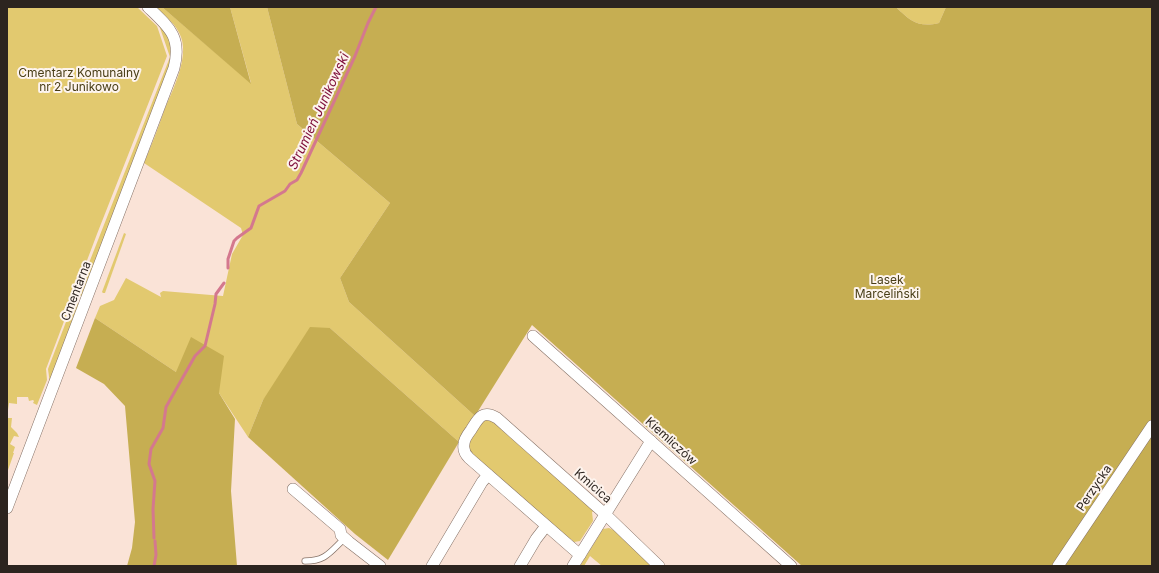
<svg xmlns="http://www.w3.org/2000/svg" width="1159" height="573" viewBox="0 0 1159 573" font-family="Inter,sans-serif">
<rect width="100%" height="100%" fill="#fae3d7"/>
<g fill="#e2c96f">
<path d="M7,7H137L157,26L167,56L97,234L46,369L47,380L37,405L33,403L34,401L33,400L29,401L28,397H17V404L9,403L8,410Z"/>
<path d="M156,7H162L251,83L230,7H267L297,124L390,203L340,278L349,302L475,416L459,442L330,328L263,400L248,437L219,393L176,372L95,318L100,306L114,300L126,278L161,297L160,293L163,291L223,296L232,254L243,235L241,228L144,163C151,146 158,129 164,111C172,91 189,59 181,37C177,25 165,16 156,7Z"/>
<path d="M896,7H946L939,23C919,28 910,21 896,7Z"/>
<path d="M159,25C172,38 172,47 170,64L83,296H76L170,57Z"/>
<path d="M124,233L126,234L105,293H103L102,292Z"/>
<path d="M74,301L79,305L50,384L48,369Z"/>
<path d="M7,418H12L11,427L17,433L19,437L14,436L10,444L15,447L13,453H14L7,473Z"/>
<path d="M486,420L492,421L594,511L592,512L593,521L580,541L574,542L571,539L569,541L470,454L468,440L479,421Z"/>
<path d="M609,528L613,530L614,529L654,566H602L590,556L584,566H580L603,529Z"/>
</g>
<g fill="#c6ae52">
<path d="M162,7H230L251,84Z"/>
<path d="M267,7H896C910,21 919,28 939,23L946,7H1152V566H802L532,325L475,416L349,302L340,278L390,203L297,124Z"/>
<path d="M95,318L176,372L191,337L224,356L219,393L235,419L231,491L237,566H127L132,548L135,522L125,406L104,384L76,368Z"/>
<path d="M310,327L330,328L459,442L388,560L355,534L248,437L263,400Z"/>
</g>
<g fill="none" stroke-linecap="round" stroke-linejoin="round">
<g stroke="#d4788e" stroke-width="3">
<path d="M228,268V259L234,241L237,238L251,228L259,206L285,191L290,184L297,180L301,173L355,56L368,23L376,7"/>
<path d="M154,538L153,509L155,481L149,464L151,449L163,428L166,407L195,356L205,346L215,304L216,294L224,283"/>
<path d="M154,566L156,555L155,541"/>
</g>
<g stroke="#867267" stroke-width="7">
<path id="service" d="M305,561C326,561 330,552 345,538"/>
</g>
<g stroke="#867267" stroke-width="12">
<g id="minor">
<path d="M533,336L791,566"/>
<path d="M293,489L340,529L341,535L349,542L380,566"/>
<path d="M7,508L174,68C182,37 169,27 148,7"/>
<path d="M580,555L469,458C465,454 463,449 464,444C464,439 468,434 471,430C478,419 482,409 497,418L605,514L659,566"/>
<path d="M432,566L482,482L488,475"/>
<path d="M520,566L536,539L546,526"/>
<path d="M573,566L651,441"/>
<path d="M1058,566L1152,426"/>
</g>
</g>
<use href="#service" stroke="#fff" stroke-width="5.5"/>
<use href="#minor" stroke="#fff" stroke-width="11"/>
</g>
<g text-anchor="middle" stroke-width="4" stroke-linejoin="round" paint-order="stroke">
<g font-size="12" fill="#483d16" stroke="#fdf4ee">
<text x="79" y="77">Cmentarz Komunalny<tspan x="79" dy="14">nr 2 Junikowo</tspan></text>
<text x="887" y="284">Lasek<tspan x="887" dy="14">Marceliński</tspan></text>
</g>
<g font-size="12" fill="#2c241f" stroke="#fdf4ee">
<text transform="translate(76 291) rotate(-69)" y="4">Cmentarna</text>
<text transform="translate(671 441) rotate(42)" y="4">Kiemliczów</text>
<text transform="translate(593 486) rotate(41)" y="4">Kmicica</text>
<text transform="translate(1094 488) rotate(-56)" y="4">Perzycka</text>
</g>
<g font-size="13" font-style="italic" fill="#7e0e3a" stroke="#fdf4ee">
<text transform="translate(318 111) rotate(-65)" y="5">Strumień Junikowski</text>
</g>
</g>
<rect width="1159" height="573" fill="none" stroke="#2c241f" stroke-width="16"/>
</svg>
